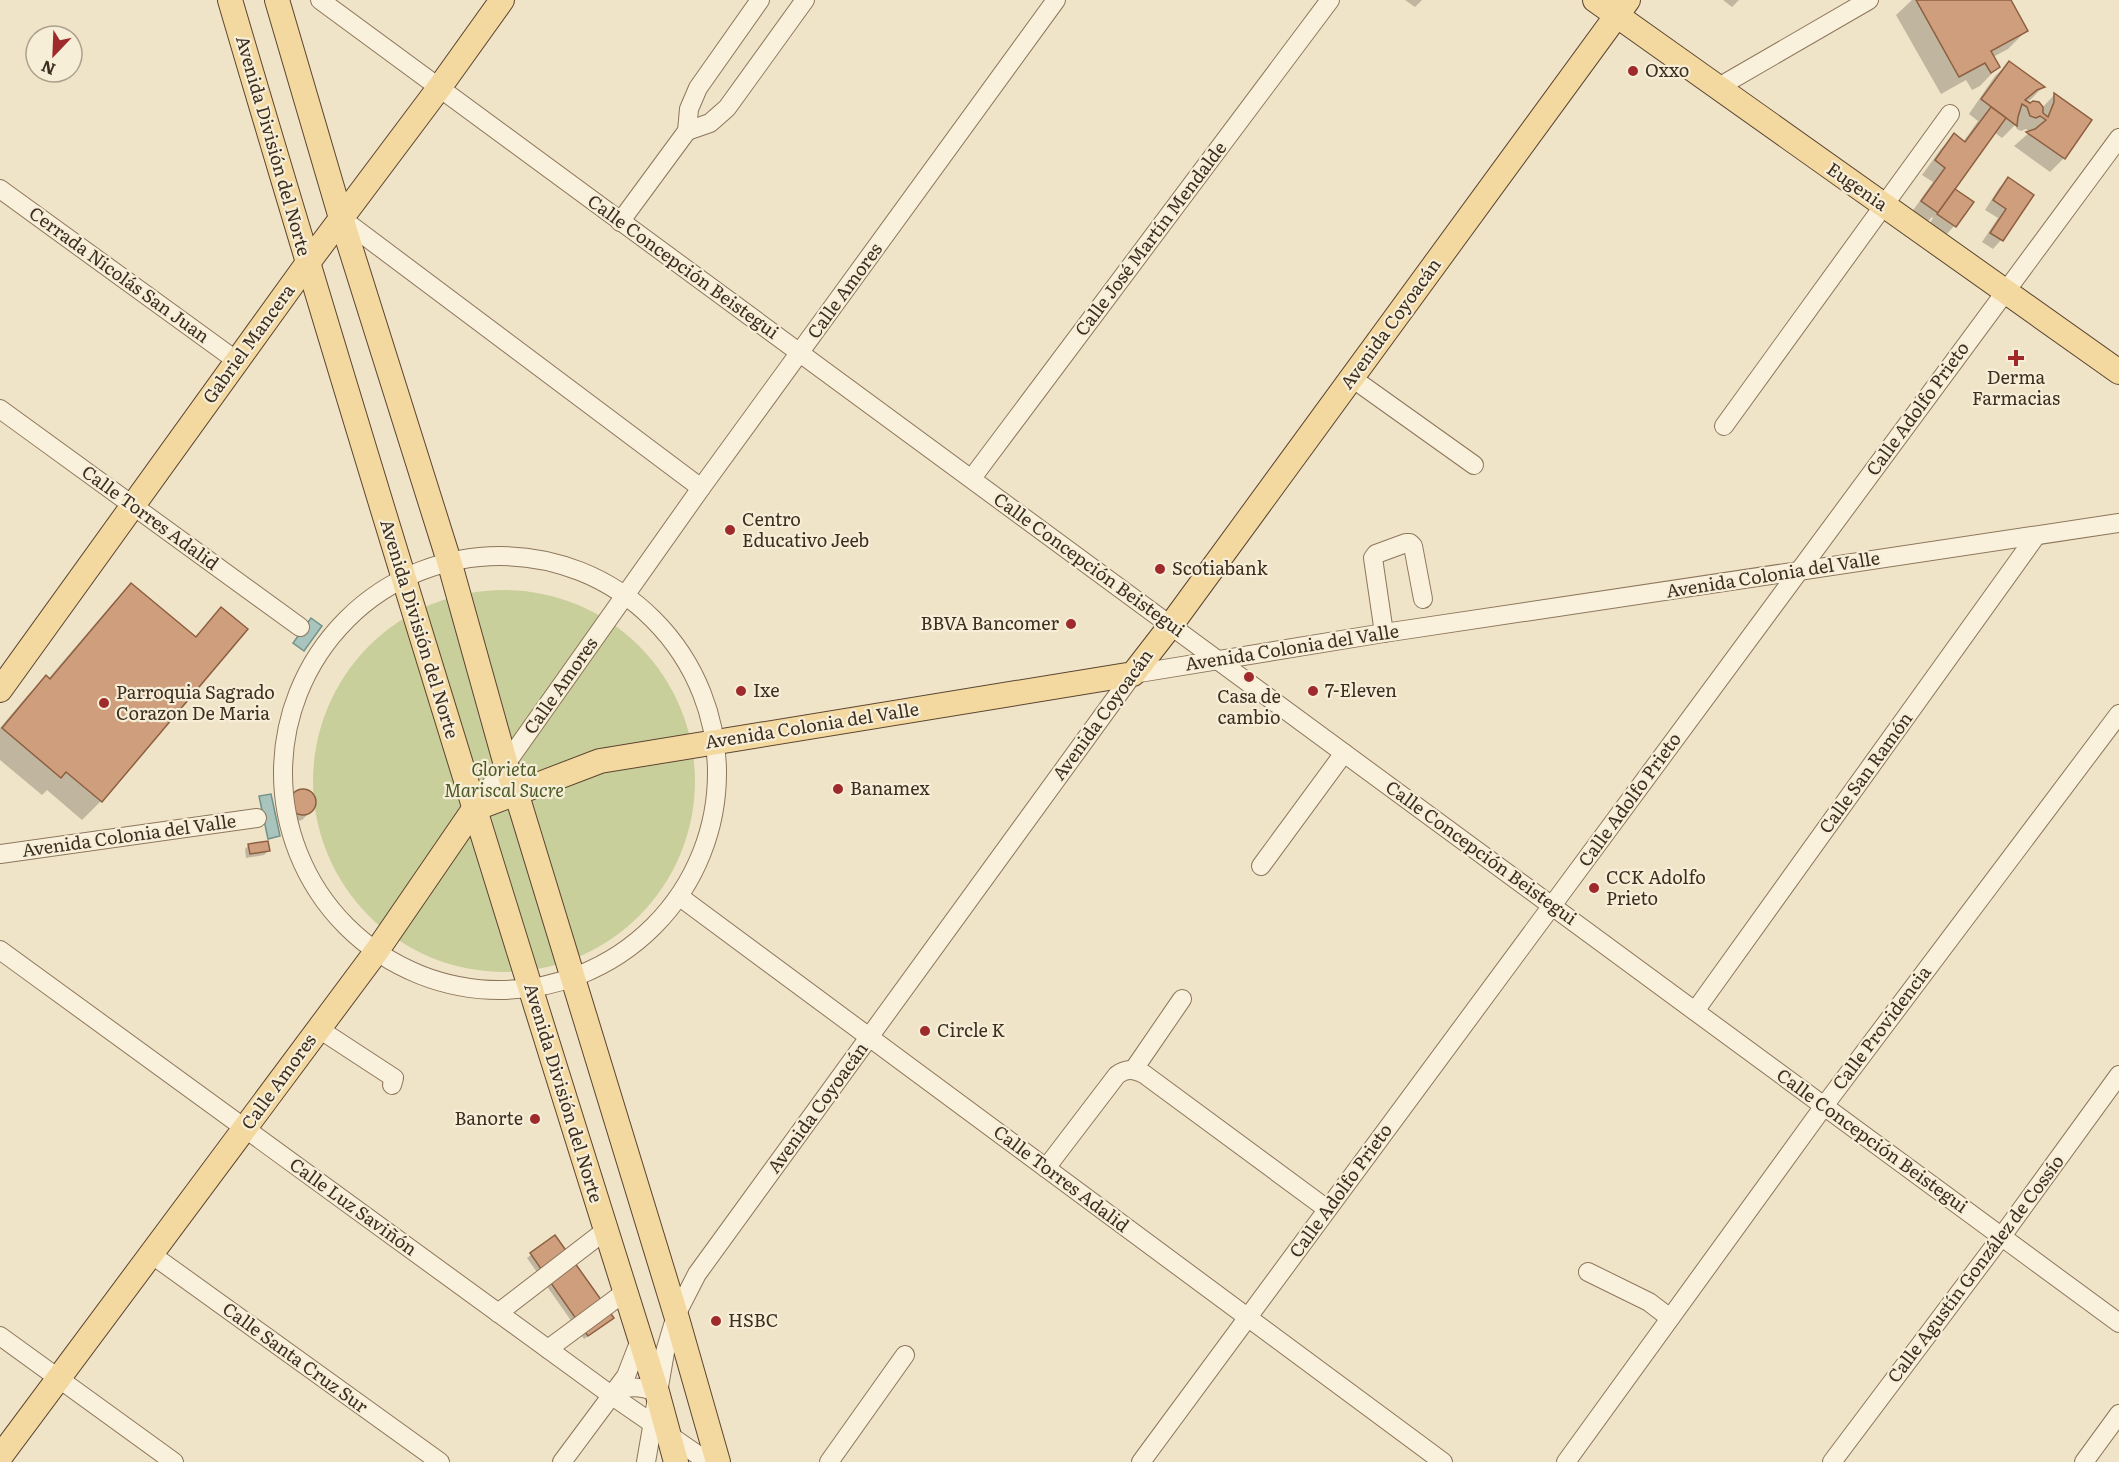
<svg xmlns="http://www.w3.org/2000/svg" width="2119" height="1462" viewBox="0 0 2119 1462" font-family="Literata,serif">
<rect width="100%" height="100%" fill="#f0e4c8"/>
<circle fill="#c9cf9b" cx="504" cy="781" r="191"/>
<g fill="#a9c4bc" stroke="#6f938a" stroke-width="1.5">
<path d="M311,618L322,626L304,651L293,643Z"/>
<path d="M271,794L280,836L268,839L259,796Z"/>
</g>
<g fill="#0003">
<path d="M1405,0H1422L1415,7Z"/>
<path d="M1723,0H1739L1732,7Z"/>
<path d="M1912,0H2009L2026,31L2008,49L1993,57L1998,67L1980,86L1972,90L1966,80L1941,94L1896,15Z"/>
<path d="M2009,63L2043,87L2030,100L2025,102L2042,108L2054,95L2090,121L2063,159L2050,172L2014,146L2030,132L2026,129L2021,131L2017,129L2015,125L2002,138L1994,132L1953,189L1972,202L1954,226L1946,235L1930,223L1933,218L1932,217L1923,226L1909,216L1933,182L1922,175L1941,149L1954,135L1963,142L1978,121L1969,114L1995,76Z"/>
<path d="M2008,179L2032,195L2001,240L1993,249L1982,242L1998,218L1985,210L1999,188Z"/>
<path d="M131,585L194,638L222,609L246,629L101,801L82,820L47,790L42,795L0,760V728L27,696L46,677L48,679L113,603Z"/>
<path d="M303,790L313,796L315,803L311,811L302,820L291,823L284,820L282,813L283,806L293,796Z"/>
<path d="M249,845L268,851L264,855L246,858L245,849Z"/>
<path d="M555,1237L608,1322L584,1339L527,1258Z"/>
</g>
<g fill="#cf9f7d" stroke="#8d5f41" stroke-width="1.5">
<path d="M1916,0H2011L2028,31L1991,51L2000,67L1991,73L1985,63L1959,77Z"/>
<path d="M2009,61L2045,87L2037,90L2025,100L2030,103L2033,101L2039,102L2043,107V113L2048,117L2054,102V93L2092,120L2065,159L2026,132L2035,129L2046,120L2040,116L2036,118L2030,116L2027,107L2022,104L2018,117L2017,126L1981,99Z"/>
<path d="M1991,107L2006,118L1938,213L1921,201L1945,168L1935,160L1954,133L1965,142Z"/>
<path d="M2008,177L2034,195L2003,241L1990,233L2006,209L1993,200Z"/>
<path d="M1955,189L1974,202L1956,227L1937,214Z"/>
<path d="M131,583L196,637L221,607L248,629L102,802L66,772L61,778L2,728L46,675L50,679Z"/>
<circle cx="303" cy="802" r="13"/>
<path d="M268,841L270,851L250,854L248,844Z"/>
<path d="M555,1235L614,1318L588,1336L530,1253Z"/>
</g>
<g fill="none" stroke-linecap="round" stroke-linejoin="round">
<g stroke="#8d765c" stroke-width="20">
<g id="minor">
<path d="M320,0L2119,1323"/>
<path d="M1717,88L1869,0"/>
<path d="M687,131L710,123L727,108L805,0"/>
<path d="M0,189L237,361"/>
<path d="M341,218L701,488"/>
<path d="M620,222L687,131L689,109L698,88L760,0"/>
<path d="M1352,378L1474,465"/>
<path d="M0,409L300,627"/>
<path d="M1724,426L1950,114"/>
<path d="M972,478L1330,0"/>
<circle cx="500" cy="773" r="217"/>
<path d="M1384,633L1373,558L1376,554L1406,543H1410L1413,546L1423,599"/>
<path d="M474,809L701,488L1056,0"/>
<path d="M0,854L257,818"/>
<path d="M1261,866L1344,753"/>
<path d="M680,897L1443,1462"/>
<path d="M0,950L611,1395L708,1462"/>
<path d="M1695,1011L2036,536"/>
<path d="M319,1029L394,1078L392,1085"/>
<path d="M1134,1069L1182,999"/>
<path d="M1046,1168L1117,1075C1127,1068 1133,1069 1144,1074L1327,1209"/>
<path d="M151,1254L440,1462"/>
<path d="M1588,1272L1649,1302L1670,1318"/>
<path d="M498,1313L606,1230"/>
<path d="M0,1336L174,1462"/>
<path d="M548,1349L625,1292"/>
<path d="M613,1394C628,1384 641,1387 657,1392"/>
<path d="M562,1462L626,1376L640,1340"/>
<path d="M646,1462L665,1352L676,1315L697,1274L1133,674L1384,633L2119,523"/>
<path d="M829,1462L905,1355"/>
<path d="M1141,1462L2119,138"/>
<path d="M1566,1462L1824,1106L2119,714"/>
<path d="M1832,1462L2002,1236L2119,1075"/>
<path d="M2084,1462L2119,1414"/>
</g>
</g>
<g stroke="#5b4430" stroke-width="26">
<g id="major">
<path d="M230,0C367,466 511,929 657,1392L676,1462"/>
<path d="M277,0L341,218L449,561L506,765L516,792L676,1315L718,1462"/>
<path d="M1595,0L2119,372"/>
<path d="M0,690L307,264L439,88L502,0"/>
<path d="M0,1457L376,952L474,809L600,761L1133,674L1171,625L1628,0"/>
</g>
</g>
<use href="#minor" stroke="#faf1dc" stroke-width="18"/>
<use href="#major" stroke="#f3d9a0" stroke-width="24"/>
</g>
<g fill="#9e2a2b" stroke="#f7eed8" stroke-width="2">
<circle cx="1633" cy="71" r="6"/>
<path d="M2013 349h6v6h6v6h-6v6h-6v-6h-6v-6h6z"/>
<circle cx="730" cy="530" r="6"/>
<circle cx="1160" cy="569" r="6"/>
<circle cx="1071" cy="624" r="6"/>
<circle cx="1249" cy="677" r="6"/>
<circle cx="741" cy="691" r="6"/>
<circle cx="1313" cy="691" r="6"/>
<circle cx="104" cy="703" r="6"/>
<circle cx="838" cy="789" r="6"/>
<circle cx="1594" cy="888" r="6"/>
<circle cx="925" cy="1031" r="6"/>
<circle cx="535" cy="1119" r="6"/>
<circle cx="716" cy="1321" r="6"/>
</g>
<g text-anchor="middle" stroke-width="4.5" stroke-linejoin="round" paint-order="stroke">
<g font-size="18" fill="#3d2e20" stroke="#f7eed8" text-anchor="start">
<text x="1645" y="77">Oxxo</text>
<text x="2016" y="384" text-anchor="middle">Derma<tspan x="2016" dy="21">Farmacias</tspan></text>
<text x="742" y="526">Centro<tspan x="742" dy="21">Educativo Jeeb</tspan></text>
<text x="1172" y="575">Scotiabank</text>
<text x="1059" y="630" text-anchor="end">BBVA Bancomer</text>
<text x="753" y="697">Ixe</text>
<text x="1325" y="697">7-Eleven</text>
<text x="116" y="699">Parroquia Sagrado<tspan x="116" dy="21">Corazon De Maria</tspan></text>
<text x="1249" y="703" text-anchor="middle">Casa de<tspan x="1249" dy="21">cambio</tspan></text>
<text x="850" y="795">Banamex</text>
<text x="1606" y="884">CCK Adolfo<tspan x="1606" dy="21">Prieto</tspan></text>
<text x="937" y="1037">Circle K</text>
<text x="523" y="1125" text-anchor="end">Banorte</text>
<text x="728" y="1327">HSBC</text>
</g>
<g font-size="18" fill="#3d2e20" stroke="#f7eed8">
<text transform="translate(273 146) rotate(74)" y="6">Avenida División del Norte</text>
<text transform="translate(1857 187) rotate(35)" y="6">Eugenia</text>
<text transform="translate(1151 239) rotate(-53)" y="6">Calle José Martín Mendalde</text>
<text transform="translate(683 267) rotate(36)" y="6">Calle Concepción Beistegui</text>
<text transform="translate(119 275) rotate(36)" y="6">Cerrada Nicolás San Juan</text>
<text transform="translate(845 291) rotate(-54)" y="6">Calle Amores</text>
<text transform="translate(1391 324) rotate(-54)" y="6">Avenida Coyoacán</text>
<text transform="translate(249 344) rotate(-54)" y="6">Gabriel Mancera</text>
<text transform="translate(1918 409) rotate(-54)" y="6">Calle Adolfo Prieto</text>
<text transform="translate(150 518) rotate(36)" y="6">Calle Torres Adalid</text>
<text transform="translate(1089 565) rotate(36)" y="6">Calle Concepción Beistegui</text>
<text transform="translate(1773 575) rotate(-9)" y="6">Avenida Colonia del Valle</text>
<text transform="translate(419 629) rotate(73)" y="6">Avenida División del Norte</text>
<text transform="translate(1292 648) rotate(-9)" y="6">Avenida Colonia del Valle</text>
<text transform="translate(561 686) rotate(-55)" y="6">Calle Amores</text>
<text transform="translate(1103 715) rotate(-54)" y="6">Avenida Coyoacán</text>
<text transform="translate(812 726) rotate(-9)" y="6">Avenida Colonia del Valle</text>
<text transform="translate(1866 773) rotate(-54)" y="6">Calle San Ramón</text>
<text transform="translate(1630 800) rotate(-54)" y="6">Calle Adolfo Prieto</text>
<text transform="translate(129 836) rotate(-8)" y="6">Avenida Colonia del Valle</text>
<text transform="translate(1481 853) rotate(36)" y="6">Calle Concepción Beistegui</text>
<text transform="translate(1882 1028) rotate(-53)" y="6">Calle Providencia</text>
<text transform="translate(279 1082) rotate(-54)" y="6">Calle Amores</text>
<text transform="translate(563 1093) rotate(73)" y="6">Avenida División del Norte</text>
<text transform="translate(818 1108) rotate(-54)" y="6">Avenida Coyoacán</text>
<text transform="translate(1872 1141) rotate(36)" y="6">Calle Concepción Beistegui</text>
<text transform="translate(1061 1179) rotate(37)" y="6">Calle Torres Adalid</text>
<text transform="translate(1341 1191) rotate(-54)" y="6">Calle Adolfo Prieto</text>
<text transform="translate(353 1207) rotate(36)" y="6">Calle Luz Saviñón</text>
<text transform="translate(1976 1269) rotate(-53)" y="6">Calle Agustín González de Cossío</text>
<text transform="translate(295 1358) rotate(36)" y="6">Calle Santa Cruz Sur</text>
</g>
<g font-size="18" font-style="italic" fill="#4d5a26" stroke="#f7eed8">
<text x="504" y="776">Glorieta<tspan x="504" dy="21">Mariscal Sucre</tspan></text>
</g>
</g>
<g transform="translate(54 54) rotate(203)"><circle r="28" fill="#f7eed8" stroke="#ada18e" stroke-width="1.5"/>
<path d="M0-4.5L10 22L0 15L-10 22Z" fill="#9e2a2b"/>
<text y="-9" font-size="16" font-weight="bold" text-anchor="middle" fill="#3d2e20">N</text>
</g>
</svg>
